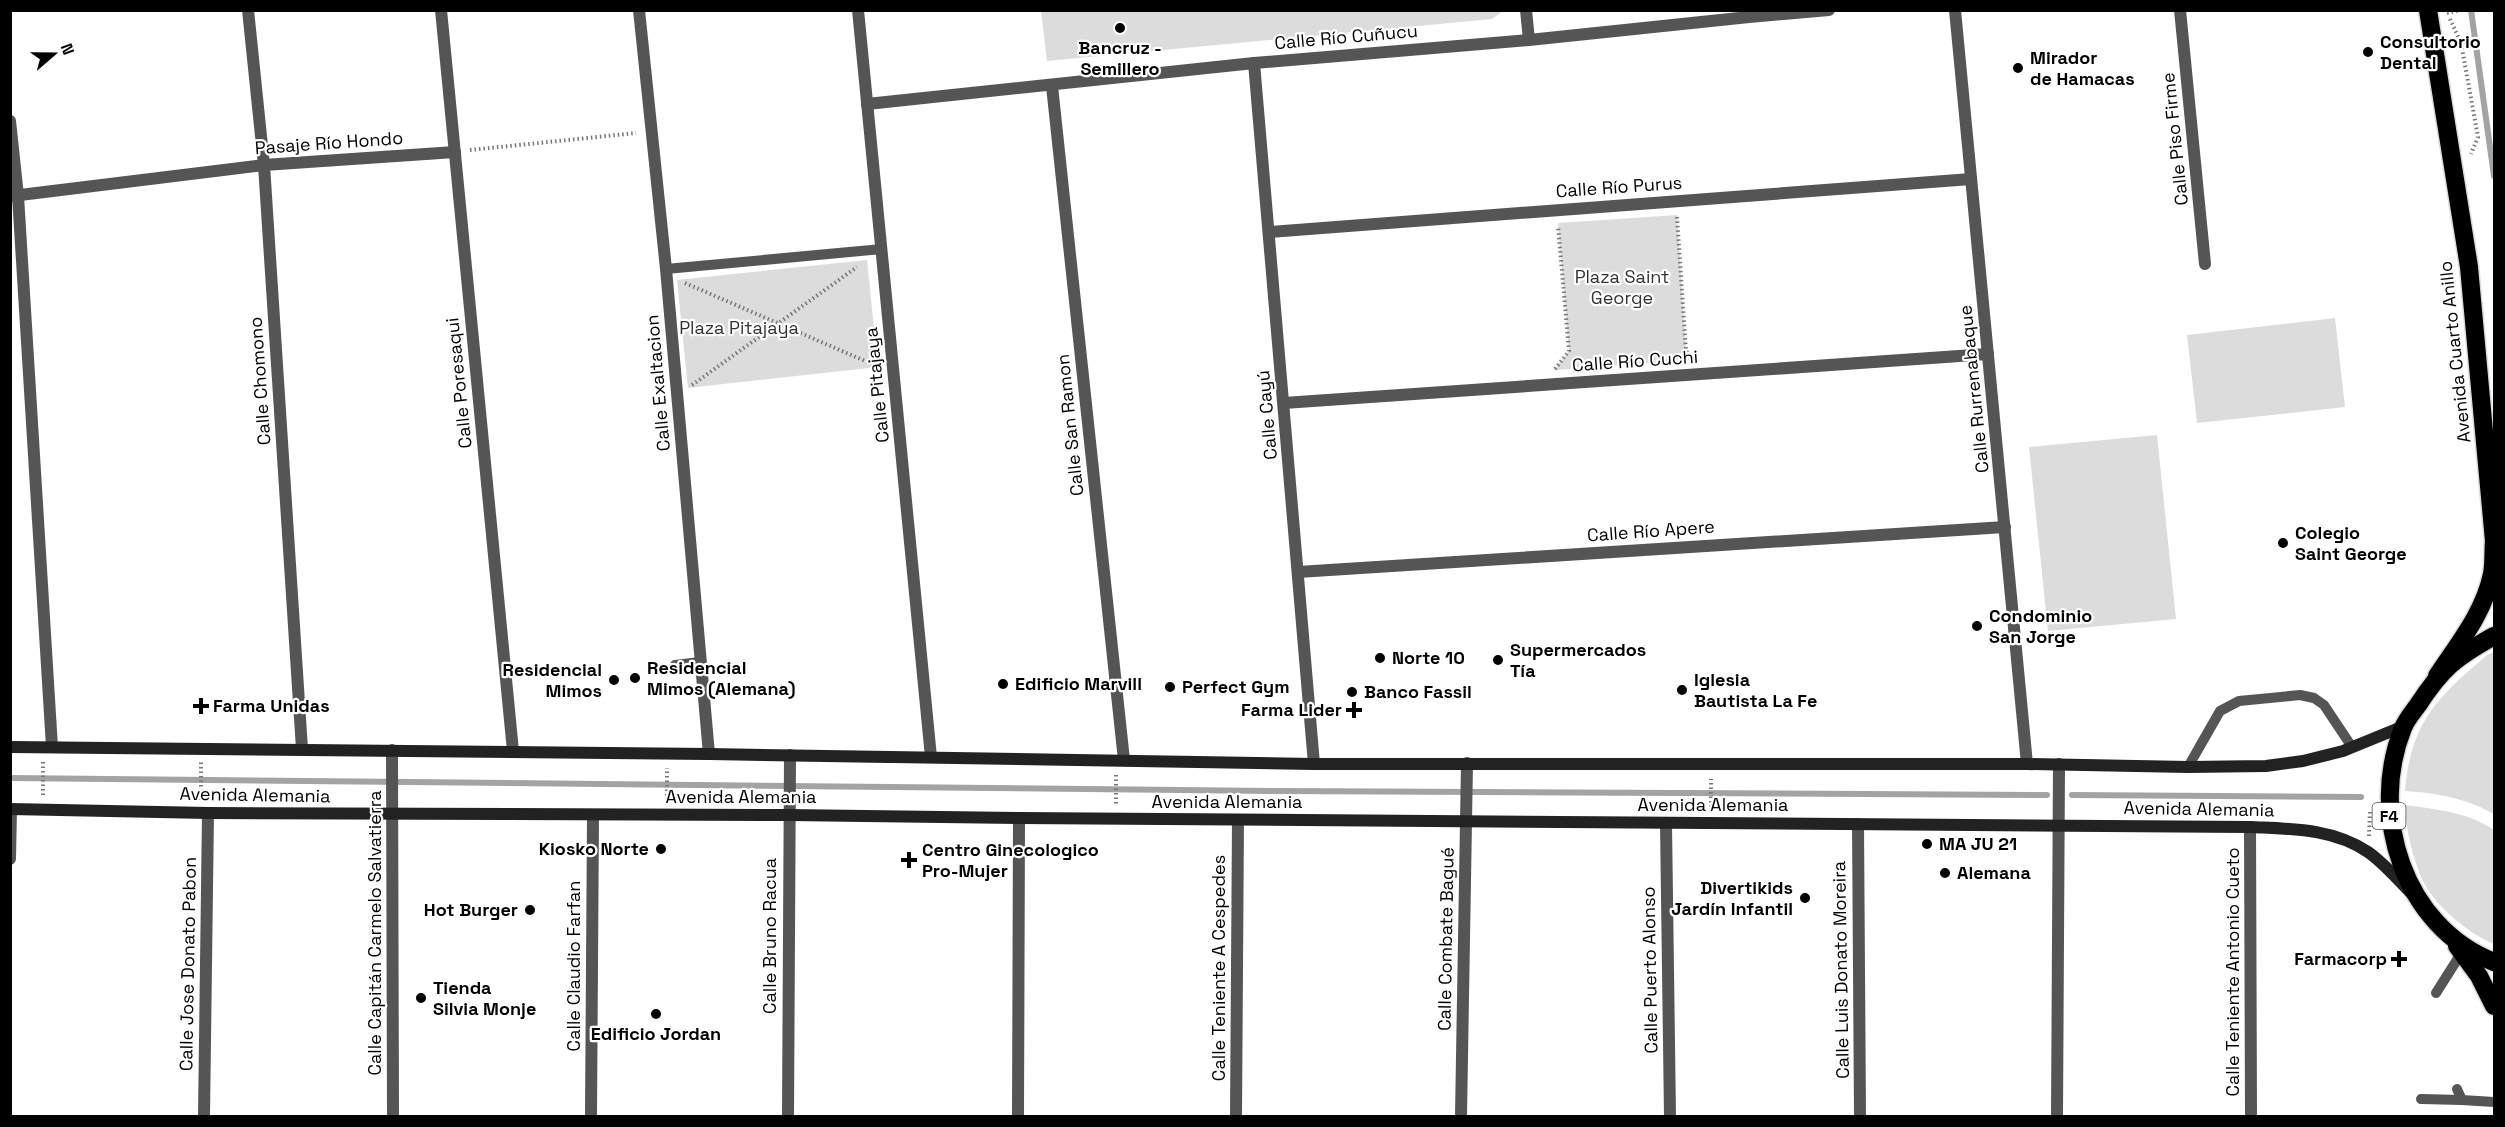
<svg xmlns="http://www.w3.org/2000/svg" width="2505" height="1127" viewBox="0 0 2505 1127" font-family="'Space Grotesk',sans-serif">
<rect width="100%" height="100%" fill="#fff"/>
<g fill="#dcdcdc">
<path d="M1041,11V10L1503,11L1492,19L1047,61Z"/>
<path d="M1677,215L1686,351L1695,360L1554,370L1569,351L1558,223Z"/>
<path d="M867,260L878,367L688,388L677,280Z"/>
<path d="M2335,318L2345,407L2197,423L2187,335Z"/>
<path d="M2157,435L2176,619L2048,631L2029,447Z"/>
<path d="M2494,652V814C2465,798 2437,793 2405,791C2411,722 2436,699 2487,655Z"/>
<path d="M2404,805C2435,809 2468,812 2494,830V944C2469,934 2435,906 2423,881C2412,858 2407,831 2404,805Z"/>
</g>
<g fill="none" stroke-linecap="round" stroke-linejoin="round">
<g stroke="#a3a3a3" stroke-width="6">
<path d="M2471,10L2494,176"/>
<path d="M10,778L1279,791L2047,795"/>
<path d="M2072,795L2361,797"/>
</g>
<g stroke="#dbdbdb" stroke-width="21">
<g id="highway">
<path d="M2428,10L2469,267L2494,541C2493,552 2494,564 2492,574C2484,613 2458,644 2437,676"/>
<path d="M2494,636C2456,657 2442,668 2418,705C2413,712 2406,720 2403,728C2368,815 2404,927 2494,962"/>
<path d="M2457,946L2479,976L2494,1006"/>
</g>
</g>
<g stroke="#777" stroke-width="4" stroke-dasharray="1.5 3" stroke-linecap="butt">
<path d="M2447,13L2461,10"/>
<path d="M2450,19L2461,43L2478,137L2471,154"/>
<path d="M470,150L636,133"/>
<path d="M1677,217L1686,351L1694,359"/>
<path d="M685,283L879,367"/>
<path d="M1555,369L1569,351L1558,226"/>
<path d="M692,385L857,267"/>
<path d="M43,762V797"/>
<path d="M1116,775V804"/>
<path d="M201,800V762"/>
<path d="M667,800V768"/>
<path d="M1711,807V779"/>
<path d="M2369,836L2370,811"/>
</g>
<g stroke="#555" stroke-width="10">
<path d="M666,269L882,249"/>
<path d="M675,665L700,662"/>
<path d="M2188,767L2220,711L2239,701L2300,695L2314,698L2324,705L2352,747"/>
<path d="M2436,993L2462,952"/>
<path d="M2457,1089L2462,1100L2494,1102"/>
<path d="M2421,1099L2462,1100"/>
</g>
<g stroke="#555" stroke-width="12">
<path d="M248,10L264,165L302,749"/>
<path d="M441,10L513,751"/>
<path d="M639,10L666,269L709,754"/>
<path d="M858,10L931,757"/>
<path d="M1526,10L1529,40"/>
<path d="M1955,10L2027,764"/>
<path d="M2180,10L2205,264"/>
<path d="M1254,63L1314,764"/>
<path d="M1052,86L1124,760"/>
<path d="M867,104L1254,63L1529,40L1749,17L1829,10"/>
<path d="M10,121L18,196L52,747"/>
<path d="M12,196L264,165L455,152"/>
<path d="M1269,232L1971,179"/>
<path d="M1284,403L1988,354"/>
<path d="M1298,572L2005,527"/>
<path d="M392,750L393,1116"/>
<path d="M1666,824L1670,1116"/>
<path d="M1858,824L1860,1116"/>
<path d="M2250,827L2251,1116"/>
<path d="M10,859L11,809"/>
<path d="M204,1116L208,813"/>
<path d="M591,1116L593,815"/>
<path d="M788,1116L790,755"/>
<path d="M1018,1116L1019,818"/>
<path d="M1236,1116L1238,820"/>
<path d="M1461,1116L1467,763"/>
<path d="M2057,1116L2059,764"/>
</g>
<g stroke="#222" stroke-width="12">
<path d="M10,747L709,754L1314,764H2027L2188,767L2266,766L2303,761L2343,751L2404,726"/>
<path d="M10,809L208,813L788,815L1019,818L2250,827C2291,829 2333,828 2368,852C2384,863 2398,880 2412,894"/>
</g>
<use href="#highway" stroke="#000" stroke-width="18"/>
</g>
<g fill="#000" stroke="#fff" stroke-width="2">
<circle cx="1120" cy="28" r="6"/>
<circle cx="2368" cy="52" r="6"/>
<circle cx="2018" cy="68" r="6"/>
<circle cx="2283" cy="543" r="6"/>
<circle cx="1977" cy="626" r="6"/>
<circle cx="1380" cy="658" r="6"/>
<circle cx="1498" cy="660" r="6"/>
<circle cx="635" cy="678" r="6"/>
<circle cx="614" cy="680" r="6"/>
<circle cx="1003" cy="684" r="6"/>
<circle cx="1170" cy="687" r="6"/>
<circle cx="1682" cy="690" r="6"/>
<circle cx="1352" cy="692" r="6"/>
<path d="M198 697h6v6h6v6h-6v6h-6v-6h-6v-6h6z"/>
<path d="M1351 701h6v6h6v6h-6v6h-6v-6h-6v-6h6z"/>
<circle cx="1927" cy="844" r="6"/>
<circle cx="661" cy="849" r="6"/>
<path d="M906 851h6v6h6v6h-6v6h-6v-6h-6v-6h6z"/>
<circle cx="1945" cy="873" r="6"/>
<circle cx="1805" cy="898" r="6"/>
<circle cx="530" cy="910" r="6"/>
<path d="M2396 950h6v6h6v6h-6v6h-6v-6h-6v-6h6z"/>
<circle cx="421" cy="998" r="6"/>
<circle cx="656" cy="1014" r="6"/>
</g>
<g text-anchor="middle" stroke-width="4.5" stroke-linejoin="round" paint-order="stroke">
<rect fill="#fff" stroke="#4c4c4c" stroke-width="1.5" x="2372.5" y="803" width="33" height="26" rx="4.5"/>
<g font-size="16" font-weight="bold" fill="#000">
<text x="2389" y="822">F4</text>
</g>
<g font-size="18" fill="#000" stroke="#fff">
<text transform="translate(1346 37) rotate(-5)" y="6">Calle Río Cuñucu</text>
<text transform="translate(2175 139) rotate(-96)" y="6">Calle Piso Firme</text>
<text transform="translate(329 143) rotate(-4)" y="6">Pasaje Río Hondo</text>
<text transform="translate(1619 187) rotate(-4)" y="6">Calle Río Purus</text>
<text transform="translate(2455 352) rotate(-96)" y="6">Avenida Cuarto Anillo</text>
<text transform="translate(1635 361) rotate(-4)" y="6">Calle Río Cuchi</text>
<text transform="translate(260 381) rotate(-94)" y="6">Calle Chomono</text>
<text transform="translate(459 383) rotate(-96)" y="6">Calle Poresaqui</text>
<text transform="translate(658 383) rotate(-95)" y="6">Calle Exaltacion</text>
<text transform="translate(877 385) rotate(-96)" y="6">Calle Pitajaya</text>
<text transform="translate(1974 389) rotate(-96)" y="6">Calle Rurrenabaque</text>
<text transform="translate(1267 415) rotate(-95)" y="6">Calle Cayú</text>
<text transform="translate(1070 425) rotate(-96)" y="6">Calle San Ramon</text>
<text transform="translate(1651 531) rotate(-4)" y="6">Calle Río Apere</text>
<text transform="translate(255 795) rotate(1)" y="6">Avenida Alemania</text>
<text x="741" y="803">Avenida Alemania</text>
<text x="1227" y="808">Avenida Alemania</text>
<text x="1713" y="811">Avenida Alemania</text>
<text transform="translate(2199 809) rotate(1)" y="6">Avenida Alemania</text>
<text transform="translate(375 933) rotate(-90)" y="6">Calle Capitán Carmelo Salvatierra</text>
<text transform="translate(770 936) rotate(-90)" y="6">Calle Bruno Racua</text>
<text transform="translate(1446 939) rotate(-89)" y="6">Calle Combate Bagué</text>
<text transform="translate(188 964) rotate(-89)" y="6">Calle Jose Donato Pabon</text>
<text transform="translate(574 966) rotate(-90)" y="6">Calle Claudio Farfan</text>
<text transform="translate(1219 968) rotate(-90)" y="6">Calle Teniente A Cespedes</text>
<text transform="translate(1650 970) rotate(-91)" y="6">Calle Puerto Alonso</text>
<text transform="translate(1841 970) rotate(-91)" y="6">Calle Luis Donato Moreira</text>
<text transform="translate(2233 972) rotate(-90)" y="6">Calle Teniente Antonio Cueto</text>
</g>
<g font-size="18" font-weight="bold" fill="#000" stroke="#fff" text-anchor="start">
<text x="2380" y="48">Consultorio<tspan x="2380" dy="21">Dental</tspan></text>
<text x="1120" y="54" text-anchor="middle">Bancruz -<tspan x="1120" dy="21">Semillero</tspan></text>
<text x="2030" y="64">Mirador<tspan x="2030" dy="21">de Hamacas</tspan></text>
<text x="2295" y="539">Colegio<tspan x="2295" dy="21">Saint George</tspan></text>
<text x="1989" y="622">Condominio<tspan x="1989" dy="21">San Jorge</tspan></text>
<text x="1510" y="656">Supermercados<tspan x="1510" dy="21">Tía</tspan></text>
<text x="1392" y="664">Norte 10</text>
<text x="647" y="674">Residencial<tspan x="647" dy="21">Mimos (Alemana)</tspan></text>
<text x="602" y="676" text-anchor="end">Residencial<tspan x="602" dy="21">Mimos</tspan></text>
<text x="1694" y="686">Iglesia<tspan x="1694" dy="21">Bautista La Fe</tspan></text>
<text x="1015" y="690">Edificio Marvill</text>
<text x="1182" y="693">Perfect Gym</text>
<text x="1364" y="698">Banco Fassil</text>
<text x="213" y="712">Farma Unidas</text>
<text x="1342" y="716" text-anchor="end">Farma Lider</text>
<text x="1939" y="850">MA JU 21</text>
<text x="649" y="855" text-anchor="end">Kiosko Norte</text>
<text x="922" y="856">Centro Ginecologico<tspan x="922" dy="21">Pro-Mujer</tspan></text>
<text x="1957" y="879">Alemana</text>
<text x="1793" y="894" text-anchor="end">Divertikids<tspan x="1793" dy="21">Jardín Infantil</tspan></text>
<text x="518" y="916" text-anchor="end">Hot Burger</text>
<text x="2387" y="965" text-anchor="end">Farmacorp</text>
<text x="433" y="994">Tienda<tspan x="433" dy="21">Silvia Monje</tspan></text>
<text x="656" y="1040" text-anchor="middle">Edificio Jordan</text>
</g>
<g font-size="18" fill="#333" stroke="#fff">
<text x="1622" y="283">Plaza Saint<tspan x="1622" dy="21">George</tspan></text>
<text x="739" y="334">Plaza Pitajaya</text>
</g>
</g>
<rect width="2505" height="1127" fill="none" stroke="#000000" stroke-width="24"/>
<g transform="translate(54 54) rotate(70)" stroke="#ffffff" stroke-width="4.5" paint-order="stroke">
<path d="M0-4.5L10 22L0 15L-10 22Z" fill="#000000"/>
<text y="-9" font-size="16" font-weight="bold" text-anchor="middle" fill="#000000">N</text>
</g>
</svg>
